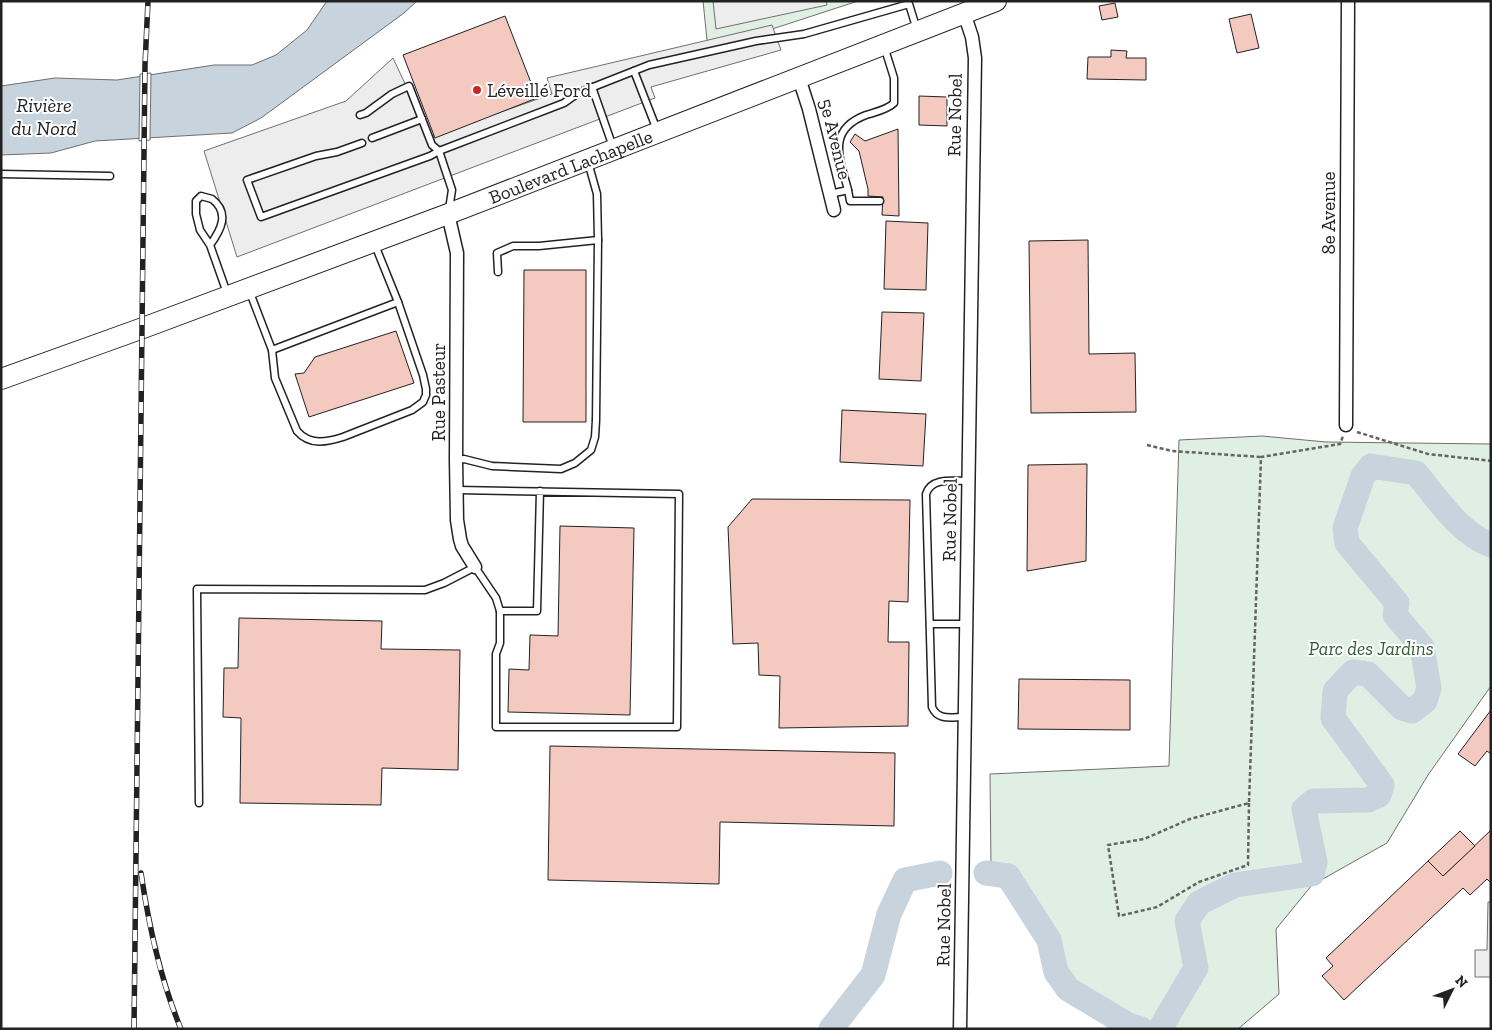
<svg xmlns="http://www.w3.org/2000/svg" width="1492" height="1030" viewBox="0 0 1492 1030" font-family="'Zilla Slab',serif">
<rect width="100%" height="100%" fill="#fff"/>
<g fill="#e0efe3" stroke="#6f6f6f">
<path d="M703,1H858L708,50Z"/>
<path d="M1262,436L1326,442L1491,444V686L1428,775L1387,843L1312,885L1276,929L1279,994L1238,1029H1133L1103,1014L1076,992L1053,954L1052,932L991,867L990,774L1169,766L1179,440Z"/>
</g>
<g fill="#ededed" stroke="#6f6f6f">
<path d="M713,1H826L827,5L716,29Z"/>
<path d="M772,25L781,50L651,87L655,98L237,257L204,151L346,101L393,58L430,137L552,94L547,78Z"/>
<path d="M1488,902H1491V977H1475V950H1487Z"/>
</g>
<path fill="#c7d3dd" stroke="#6f6f6f" d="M327,1H417L404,13L261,118L232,133L95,141L51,153L1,155V86L55,78L117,80L214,65H252L276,55L307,30Z"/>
<path fill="#fff" stroke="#6f6f6f" d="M151,73L150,140L139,141L140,74Z"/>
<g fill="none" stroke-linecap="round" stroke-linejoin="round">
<g stroke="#c7d3dd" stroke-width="25">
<path d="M986,873L1008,876L1049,940L1056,972L1068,989L1128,1025L1141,1029"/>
<path d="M831,1029L873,975L889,914L905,880L940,873"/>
<path d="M1160,1029L1196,968L1187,921L1199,903L1235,885L1312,874L1315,862L1304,809L1314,801L1368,800L1379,795L1382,785L1333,718L1335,691L1353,672L1368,674L1402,708L1412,711L1425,701L1429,688L1422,647L1395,615L1397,603L1347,543L1345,528L1363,476L1371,466L1416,473C1437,498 1459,533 1491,545"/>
</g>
</g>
<g fill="#f3c9c0" stroke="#222">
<path d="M1115,3L1118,17L1102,20L1099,6Z"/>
<path d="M1251,14L1259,48L1237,53L1229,19Z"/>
<path d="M505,16L537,98L435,138L403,55Z"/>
<path d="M1111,50L1127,51L1126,58H1146V80L1087,79L1088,57H1111Z"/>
<path d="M919,96L947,97V126L919,125Z"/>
<path d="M898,129L899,216L882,215L883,197L868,196V189L859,151L850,142L855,134L865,141Z"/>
<path d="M886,221L928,223L926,290L884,289Z"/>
<path d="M1088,240L1089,354L1135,353L1136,412L1031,413L1029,241Z"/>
<path d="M524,270H586V422H523Z"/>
<path d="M882,312L924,313L921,381L879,379Z"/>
<path d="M396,331L414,383L309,417L295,374L304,373L315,357Z"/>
<path d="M842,410L926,414L923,466L840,462Z"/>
<path d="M1087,464L1086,561L1027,571L1028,465Z"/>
<path d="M752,499L910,500L908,602L889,601L888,642H909L908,726L779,728L780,676L759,675L758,643L733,644L728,527Z"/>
<path d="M560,526L634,528L630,715L508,712L509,669L529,670L530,635L558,636Z"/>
<path d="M239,618L382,621L381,649L460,650L458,770L382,768L381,805L240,803L241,718L223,717L224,668H238Z"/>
<path d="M1019,679L1130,680V730L1018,729Z"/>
<path d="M1491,710V754L1487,751L1475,766L1458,754Z"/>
<path d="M550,746L895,753L894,826L720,822L719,884L548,880Z"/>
<path d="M1491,830V883L1487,879L1470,895L1463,888L1344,1000L1322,976L1333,966L1326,958L1428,861L1443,876Z"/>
<path d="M1460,831L1475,846L1443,876L1428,861Z"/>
</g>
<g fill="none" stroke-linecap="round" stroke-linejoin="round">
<g stroke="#222" stroke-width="9">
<g id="service">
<path d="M634,71L657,130"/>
<path d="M592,87L613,147"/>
<path d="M360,115L366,113L392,94L409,86L432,145L439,151L430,156L261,217L247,180L316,156L337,152L362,143"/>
<path d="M372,138L422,119"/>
<path d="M1,174L110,176"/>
<path d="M848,190L850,201H880"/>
<path d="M830,194L848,190C840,159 826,130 866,115C875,112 887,110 894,103V78L884,46"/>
<path d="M449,209L452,190L439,151L564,103L578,93L649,65L756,41L804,34L909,4L917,30"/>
<path d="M210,245C221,230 230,213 212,199L201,196L196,201V214L200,230L210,245L227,293"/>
<path d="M498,272L497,253L513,246H539L598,240L597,194L588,162"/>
<path d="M249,290L272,350L398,302L375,245"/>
<path d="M272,350L275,378L297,431C310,446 327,442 343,437L412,410L423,402L426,395V389L423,375L398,302"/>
<path d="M456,460L464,459L492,466L561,469L575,463L591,450L595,437L596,420L598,240"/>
<path d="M457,490L679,494L677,727H496V654L500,643V611H537L540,491"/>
<path d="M930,624H966"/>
<path d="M964,717C951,717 938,721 932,707L926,494C931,477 953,481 968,481"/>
<path d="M199,803L197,589L425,590L444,583L475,567L496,598L500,611"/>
</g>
</g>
<g stroke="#222" stroke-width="15">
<g id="minor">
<path d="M799,78L809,109L834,210"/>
<path d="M448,214L457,253L456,460L457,520L460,539L462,546L475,567"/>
<path d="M1346,425L1348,1"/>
<path d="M960,1029L975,58L972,37L964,13"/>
</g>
</g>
<g stroke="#222" stroke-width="22">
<g id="primary">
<path id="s1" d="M1,379L143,328L448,214L996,1"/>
</g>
</g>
<g stroke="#646464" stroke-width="2.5" stroke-dasharray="4 2.5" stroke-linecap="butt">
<path d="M1357,432L1428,454L1474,459"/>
<path d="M1147,445L1172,451L1261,457"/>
<path d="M1475,459L1491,461"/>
<path d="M1249,803L1248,865L1199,882L1157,907L1119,916L1108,845L1144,839L1190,819L1249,803L1261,457L1340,444L1343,436"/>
</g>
<use href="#service" stroke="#fff" stroke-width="6"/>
<use href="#minor" stroke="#fff" stroke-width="12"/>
<use href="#primary" stroke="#fff" stroke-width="20"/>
<g stroke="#222" stroke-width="5.5">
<g id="rail">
<path d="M141,873C149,927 160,979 181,1029"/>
<path d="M134,1029L145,65L148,1"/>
</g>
</g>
<use href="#rail" stroke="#fff" stroke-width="4" stroke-dasharray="11" stroke-linecap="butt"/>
</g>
<circle fill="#c62828" stroke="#fff" stroke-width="2" cx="477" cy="90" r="5"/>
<g text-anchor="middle" stroke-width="4" stroke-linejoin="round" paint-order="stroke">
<g font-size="19" fill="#222" stroke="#fff" text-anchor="start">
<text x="487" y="97">Léveillé Ford</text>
</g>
<g font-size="19" fill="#222" stroke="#fff">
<text transform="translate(954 115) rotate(-89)" y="7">Rue Nobel</text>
<text transform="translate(836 139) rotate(76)" y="7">5e Avenue</text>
<text dy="7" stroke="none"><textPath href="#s1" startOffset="608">Boulevard Lachapelle</textPath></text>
<text transform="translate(1328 213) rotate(-90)" y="7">8e Avenue</text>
<text transform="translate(438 392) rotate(-90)" y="7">Rue Pasteur</text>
<text transform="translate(949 520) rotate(-89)" y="7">Rue Nobel</text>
<text transform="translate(943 925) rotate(-89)" y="7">Rue Nobel</text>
</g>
<g font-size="19" font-style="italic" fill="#2f5e38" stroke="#fff">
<text x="1371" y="655">Parc des Jardins</text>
</g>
<g font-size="20" font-style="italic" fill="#222" stroke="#fff">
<text x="44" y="112">Rivière<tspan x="44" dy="23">du Nord</tspan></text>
</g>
</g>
<rect width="1492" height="1030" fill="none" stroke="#222222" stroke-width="5"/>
<g transform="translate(1452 990) rotate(48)" stroke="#ffffff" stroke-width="4" paint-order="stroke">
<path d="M0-4L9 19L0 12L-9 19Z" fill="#222222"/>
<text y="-8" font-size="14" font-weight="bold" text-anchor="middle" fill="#222222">N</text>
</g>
</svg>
